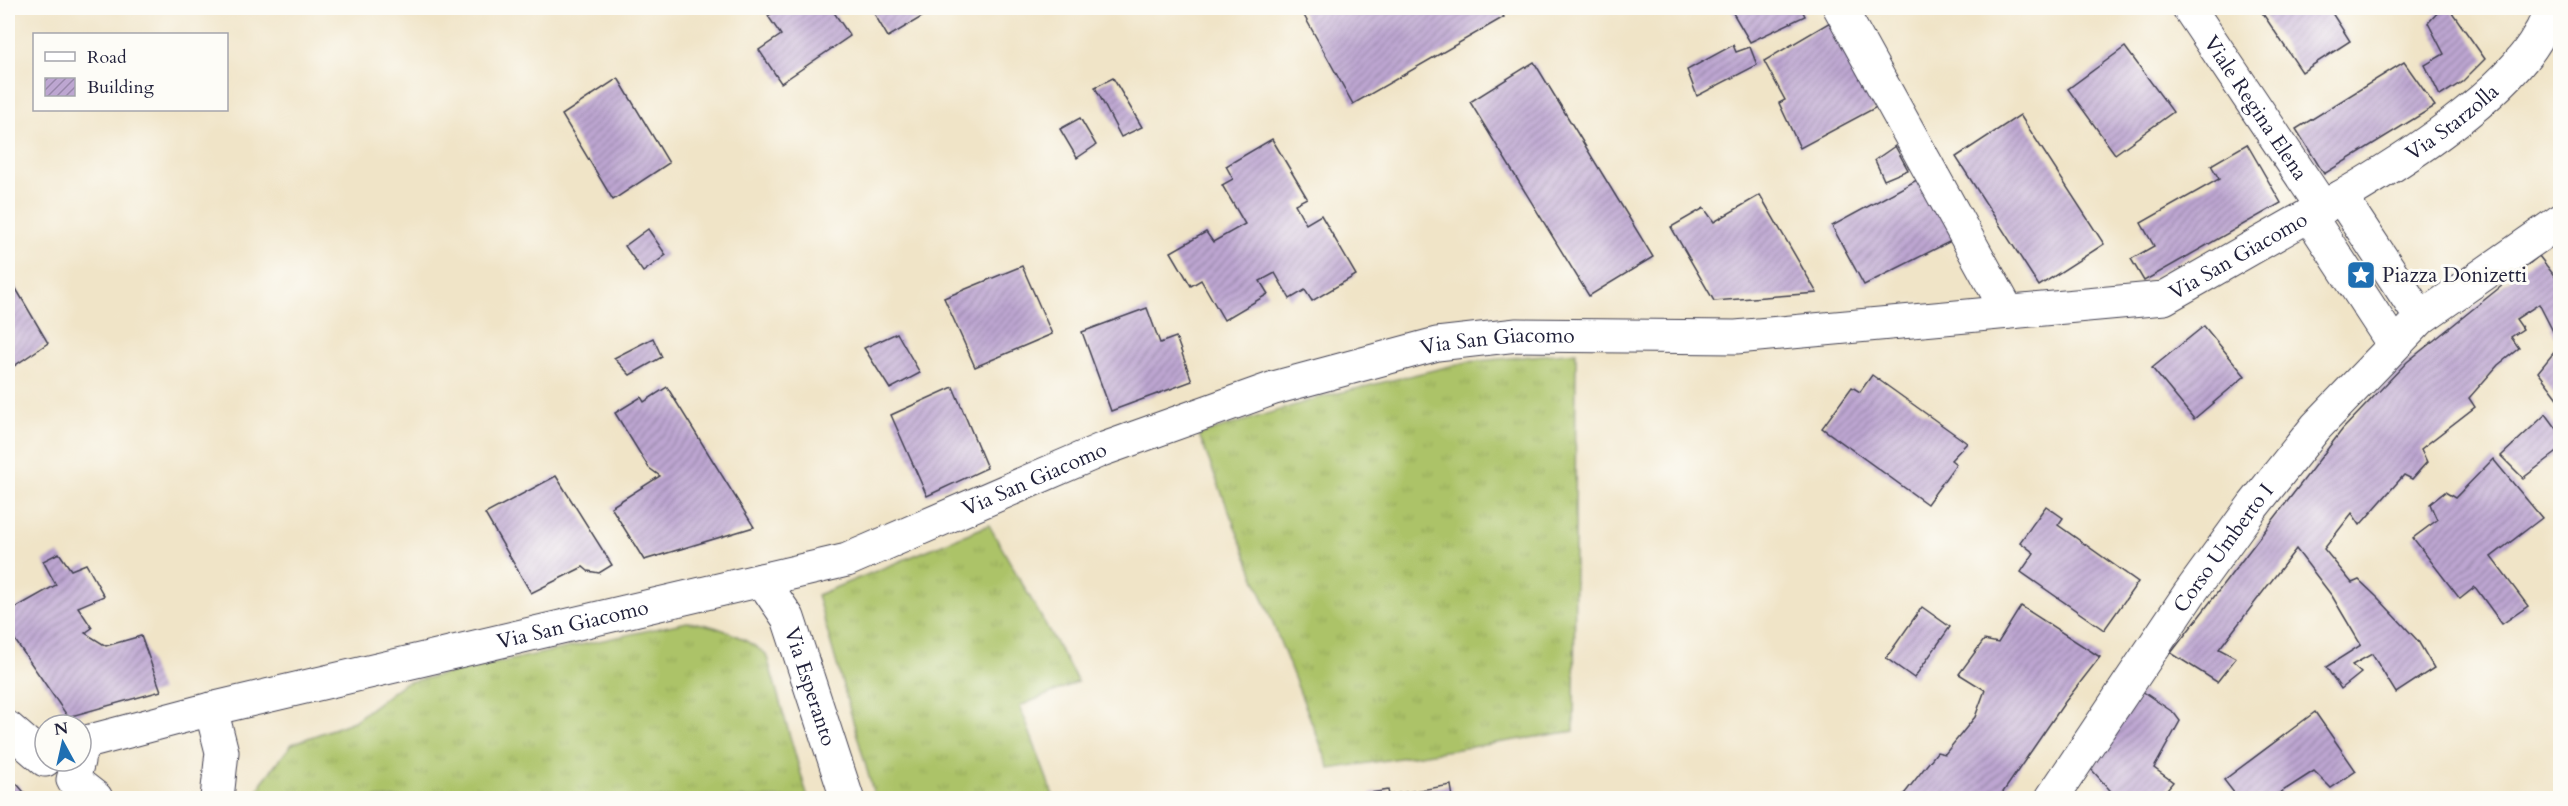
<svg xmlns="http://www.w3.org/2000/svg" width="2568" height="806" viewBox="0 0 2568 806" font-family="Cardo,serif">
<defs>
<pattern id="grass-tufts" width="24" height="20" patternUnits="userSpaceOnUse" patternTransform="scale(1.5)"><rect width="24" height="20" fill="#acc368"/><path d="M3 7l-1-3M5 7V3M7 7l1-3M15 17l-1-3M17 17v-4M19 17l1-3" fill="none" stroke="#94a75b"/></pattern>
<pattern id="building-hatch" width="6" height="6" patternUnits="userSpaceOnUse" patternTransform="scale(1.5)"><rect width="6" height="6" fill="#bda6d1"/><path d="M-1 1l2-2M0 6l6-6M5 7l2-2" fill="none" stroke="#9987ab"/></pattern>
</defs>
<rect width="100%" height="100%" fill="#fdfcf7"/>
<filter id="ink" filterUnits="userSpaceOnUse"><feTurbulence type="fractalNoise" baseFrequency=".0167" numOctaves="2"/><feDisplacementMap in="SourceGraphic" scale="12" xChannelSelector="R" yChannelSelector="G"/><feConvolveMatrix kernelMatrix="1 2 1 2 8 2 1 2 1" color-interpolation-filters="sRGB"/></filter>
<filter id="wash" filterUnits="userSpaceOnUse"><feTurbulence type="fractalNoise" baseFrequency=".008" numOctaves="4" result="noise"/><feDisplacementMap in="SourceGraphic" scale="24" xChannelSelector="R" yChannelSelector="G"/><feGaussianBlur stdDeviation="1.35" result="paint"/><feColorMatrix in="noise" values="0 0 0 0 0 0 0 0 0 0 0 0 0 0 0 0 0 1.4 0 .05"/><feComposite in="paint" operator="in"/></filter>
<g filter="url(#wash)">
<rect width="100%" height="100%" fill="#f0e4c7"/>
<g fill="url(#grass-tufts)" stroke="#677252" stroke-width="1.5">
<path d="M1576,352L1574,731L1330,769L1199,435L1318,398L1467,362Z"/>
<path d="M989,525L1078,682L1020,706L1054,798H875L817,595Z"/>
<path d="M687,622C717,624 742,636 766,654L808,798H255L262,782L292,744L354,721L404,683Z"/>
</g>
<g id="blocks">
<g fill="url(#building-hatch)">
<path d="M780,8H831L850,36L781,83L759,50L781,35L768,16Z"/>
<path d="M876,8H937L888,37L872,10Z"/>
<path d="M1307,8H1498L1504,17L1353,104L1301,10Z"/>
<path d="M1730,8H1801L1805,16L1750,42Z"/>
<path d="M2259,8H2333L2330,10L2350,41L2302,72Z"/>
<path d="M2442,8H2449L2485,59L2462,82L2440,96L2425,65L2444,54L2428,23Z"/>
<path d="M1837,18L1886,102L1800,148L1779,103L1785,100L1764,61Z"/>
<path d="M1733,45L1736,52L1750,47L1757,65L1697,96L1687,70Z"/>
<path d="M2125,47L2173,112L2115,154L2068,89Z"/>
<path d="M1534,62L1653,257L1589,296L1470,102Z"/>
<path d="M2404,62L2435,106L2324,174L2296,129Z"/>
<path d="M618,78L669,163L613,200L562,115Z"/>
<path d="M1113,78L1142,127L1121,137L1095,87Z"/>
<path d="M2020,115L2104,244L2039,286L1956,157Z"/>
<path d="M1080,118L1096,145L1077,158L1060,129Z"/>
<path d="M1272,139L1307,198L1295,204L1306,224L1321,215L1356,275L1312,301L1305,290L1290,299L1275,273L1260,281L1268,294L1224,320L1201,280L1191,286L1171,252L1206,232L1213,242L1245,224L1222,185L1233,179L1226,166Z"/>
<path d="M2247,144L2281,203L2144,281L2131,259L2154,246L2141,223L2219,179L2211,165Z"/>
<path d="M1895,146L1908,170L1884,180L1875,160Z"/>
<path d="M1926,175L1959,237L1864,285L1832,226Z"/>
<path d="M1760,195L1817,293L1714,301L1671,227L1704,208L1714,222Z"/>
<path d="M648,229L666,255L643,272L625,246Z"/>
<path d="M2539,256L2560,283V401L2538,372L2560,345L2539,304L2516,319L2523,329L2511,337L2519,348L2498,365L2469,398L2475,407L2421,449L2427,462L2412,479L2404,475L2360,525L2352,513L2324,549L2352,583L2359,580L2378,598L2418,641L2434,668L2396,693L2372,654L2352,665L2361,673L2341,689L2326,667L2361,645L2332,596L2296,549L2219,649L2236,658L2217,682L2171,653L2342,430L2407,362Z"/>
<path d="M1022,266L1052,334L975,367L944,298Z"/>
<path d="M8,275L48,343L8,370Z"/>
<path d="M1147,308L1160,343L1176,337L1192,381L1111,411L1082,332Z"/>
<path d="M2204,326L2245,376L2194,419L2152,368Z"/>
<path d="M897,333L920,373L890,389L864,348Z"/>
<path d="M653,338L662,357L630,375L614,358Z"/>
<path d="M1872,375L1967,443L1951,460L1956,464L1927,504L1822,428L1852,387L1860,392Z"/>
<path d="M667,387L754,527L644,560L611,507L660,476L649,468L615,413L641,397L644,402Z"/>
<path d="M953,387L987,468L927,496L891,415Z"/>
<path d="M2546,414L2560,433V450L2523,478L2501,456Z"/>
<path d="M2493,459L2542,518L2491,557L2528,606L2502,624L2475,587L2460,599L2413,538L2437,520L2430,504L2445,492L2455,498Z"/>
<path d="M556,476L612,565L599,573L588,571L583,567L531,593L485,514Z"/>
<path d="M2046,506L2063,518L2058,525L2138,582L2104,630L2021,572L2034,553L2020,542Z"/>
<path d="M59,553L71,570L86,564L104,596L78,607L92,628L85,633L106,646L141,636L161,691L68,717L8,630V612L56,585L43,561Z"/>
<path d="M2021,606L2100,657L2065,702L1999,798H1901L1937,752L1945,754L1975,717L1985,690L1959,674L1984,640L1998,643Z"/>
<path d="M1922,607L1950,627L1914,678L1886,658Z"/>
<path d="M2142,691L2174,713L2180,721L2154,768L2173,782L2163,794L2168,798H2117L2091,769Z"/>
<path d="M2315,712L2356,771L2331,788L2314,771L2272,798H2238L2224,780Z"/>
<path d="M17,784L29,798H8V790Z"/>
<path d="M1451,785L1453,798H1372L1370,793L1388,790L1389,795Z"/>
</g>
</g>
</g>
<g filter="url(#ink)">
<use href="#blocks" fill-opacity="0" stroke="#413f50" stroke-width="1.5"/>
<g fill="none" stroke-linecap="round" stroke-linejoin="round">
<g stroke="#413f50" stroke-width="35">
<g id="minor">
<path d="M1840,8L2008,312"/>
<path id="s1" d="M2189,8L2323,208"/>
<path id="s2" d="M2341,197C2401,162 2507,95 2540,33C2545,26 2547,16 2550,8"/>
<path id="s3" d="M762,580L788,618L847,798"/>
<path d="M8,728L45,760"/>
</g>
</g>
<g stroke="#413f50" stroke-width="35">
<g id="tertiary">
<path d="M2309,215L2394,345"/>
<path d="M211,709L222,752L217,798"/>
<path id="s4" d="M81,751L83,743L211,709L847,560L1101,450L1274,388L1437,344L1517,335L1736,337L2164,298L2341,197L2421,318"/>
<path d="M78,761L73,780L96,798"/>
<path id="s5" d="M2052,798L2189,594L2253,506L2316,427L2421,318L2560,221"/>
</g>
</g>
<use href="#minor" stroke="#fff" stroke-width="33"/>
<use href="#tertiary" stroke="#fff" stroke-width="33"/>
</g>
</g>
<defs>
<g id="sight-square" transform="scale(1.5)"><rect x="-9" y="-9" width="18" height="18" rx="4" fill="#1f6fb2" stroke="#fdfcf7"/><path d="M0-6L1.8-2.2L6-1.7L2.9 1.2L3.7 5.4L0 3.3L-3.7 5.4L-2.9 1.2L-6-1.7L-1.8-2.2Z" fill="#fff"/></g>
</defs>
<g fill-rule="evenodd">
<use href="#sight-square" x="2361" y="275"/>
</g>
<g text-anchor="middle" stroke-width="6" stroke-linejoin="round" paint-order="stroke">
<g font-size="21" fill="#22223b" stroke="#fdfcf7">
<text dy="7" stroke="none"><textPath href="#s1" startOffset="120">Viale Regina Elena</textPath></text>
<text dy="7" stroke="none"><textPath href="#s2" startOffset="134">Via Starzolla</textPath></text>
<text dy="7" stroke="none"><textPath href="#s4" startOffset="2238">Via San Giacomo</textPath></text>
<text dy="7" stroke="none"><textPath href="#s4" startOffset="1484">Via San Giacomo</textPath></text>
<text dy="7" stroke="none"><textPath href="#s4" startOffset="998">Via San Giacomo</textPath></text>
<text dy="7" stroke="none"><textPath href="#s5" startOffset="303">Corso Umberto I</textPath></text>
<text dy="7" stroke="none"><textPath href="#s4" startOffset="512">Via San Giacomo</textPath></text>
<text dy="7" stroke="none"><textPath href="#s3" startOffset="118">Via Esperanto</textPath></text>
</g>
<g font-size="21" fill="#22223b" stroke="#fdfcf7" text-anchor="start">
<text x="2382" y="282">Piazza Donizetti</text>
</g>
</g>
<rect width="2568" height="806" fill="none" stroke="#fdfcf7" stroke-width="30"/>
<rect x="33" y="33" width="195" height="78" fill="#fdfcf7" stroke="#a5a5ac" stroke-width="1.5"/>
<rect x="45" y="52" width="30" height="9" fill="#ffffff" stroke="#a5a5ac" stroke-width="1.5"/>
<text x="87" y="63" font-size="18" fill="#22223b">Road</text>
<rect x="45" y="78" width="30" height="18" fill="url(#building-hatch)" stroke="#a5a5ac" stroke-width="1.5"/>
<text x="87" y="93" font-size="18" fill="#22223b">Building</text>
<g transform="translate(63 743) rotate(352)"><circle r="28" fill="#fdfcf7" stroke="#a5a5ac" stroke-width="1.5"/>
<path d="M0-4.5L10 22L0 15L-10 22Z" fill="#1f6fb2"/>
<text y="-9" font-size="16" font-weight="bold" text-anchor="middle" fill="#22223b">N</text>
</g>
</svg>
